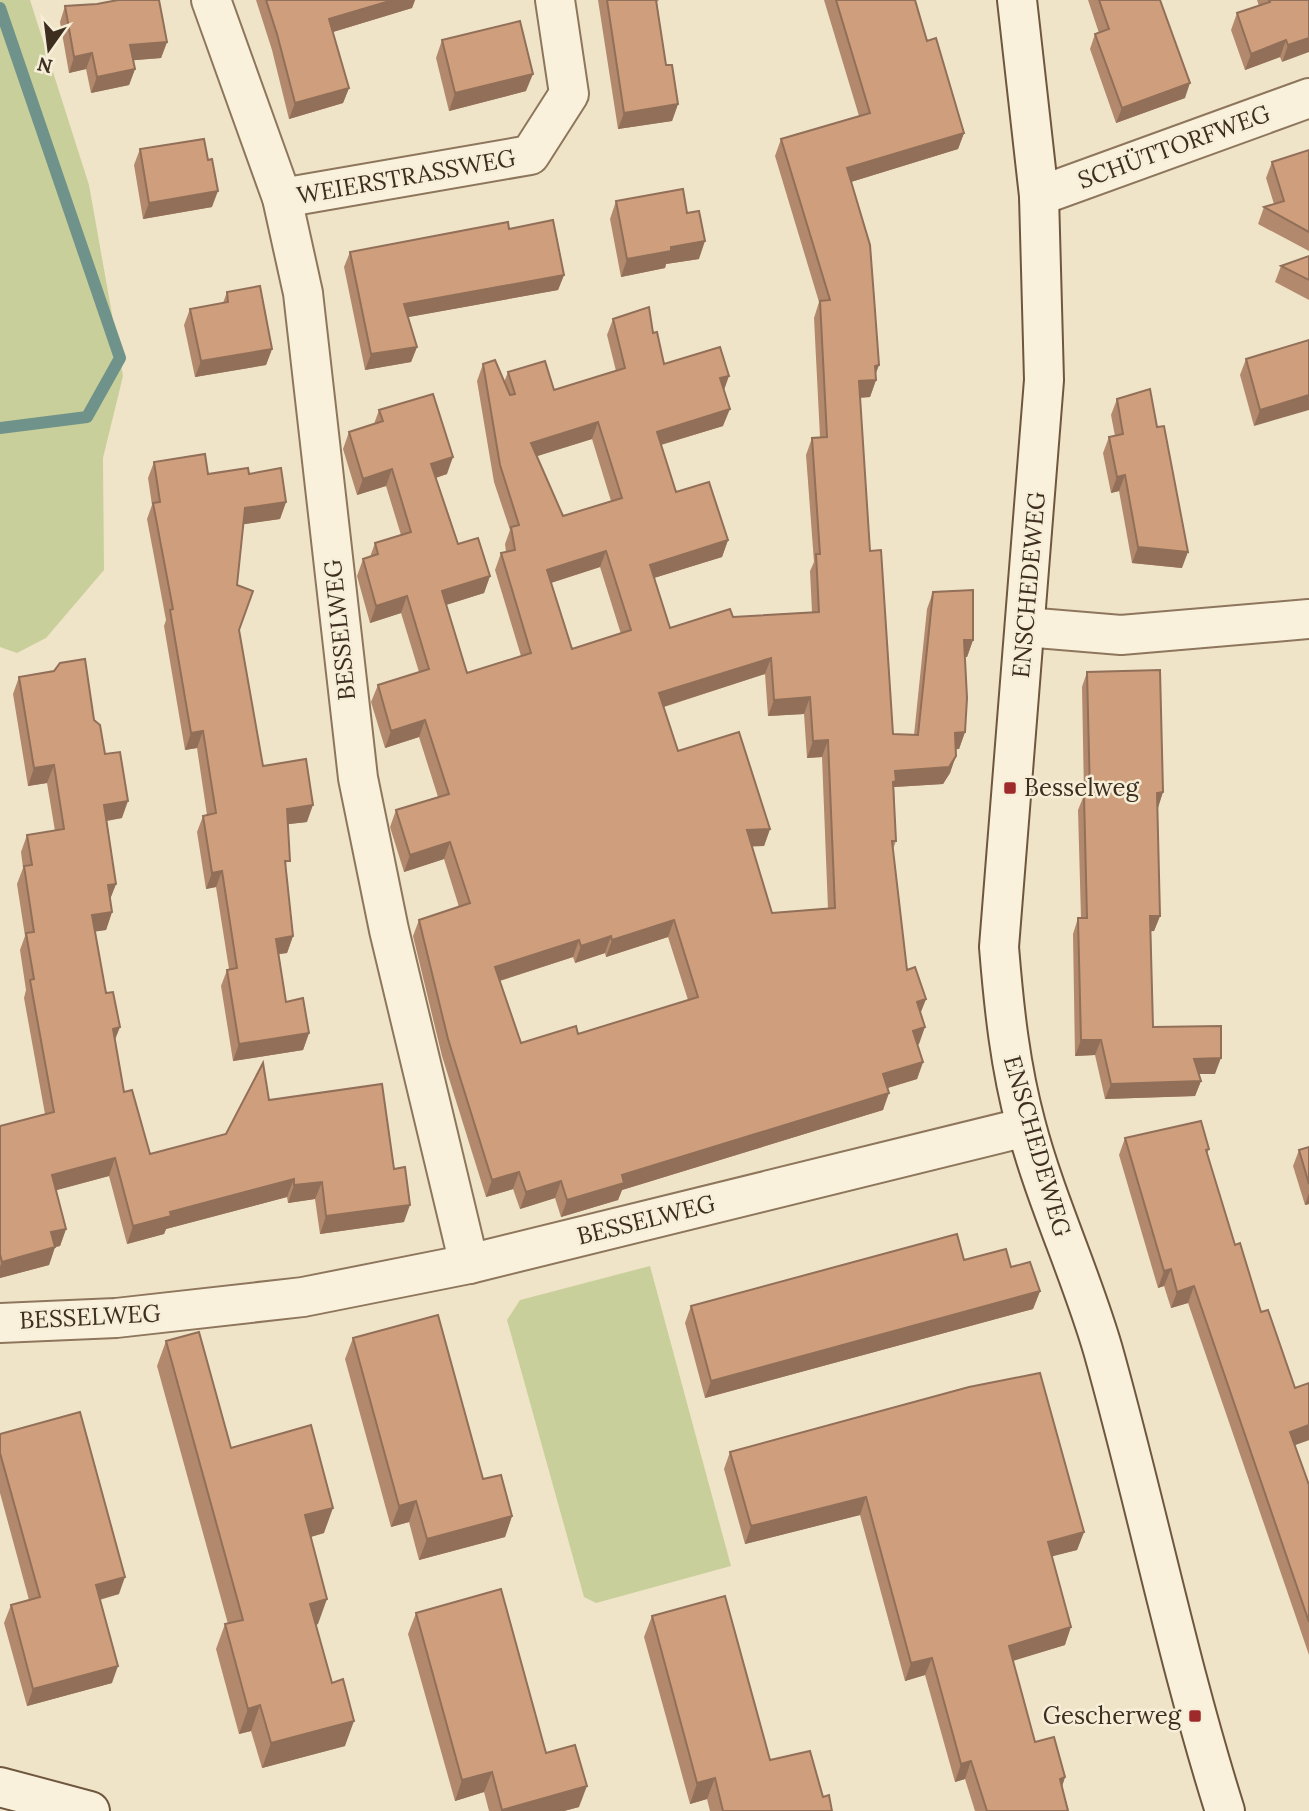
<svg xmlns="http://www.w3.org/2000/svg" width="1309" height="1811" viewBox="0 0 1309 1811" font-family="Lora,serif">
<rect width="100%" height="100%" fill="#f0e4c8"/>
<g fill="#c9cf9b">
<path d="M0,0H30L89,185L123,376L103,458L104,570L46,638L17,653L0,647Z"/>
<path d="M650,1266L731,1566L596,1603L584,1597L507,1320L520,1300Z"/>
</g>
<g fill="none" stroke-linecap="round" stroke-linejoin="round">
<path stroke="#6f938a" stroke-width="12" d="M0,8L120,358L87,417L0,428"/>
<g stroke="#8d765c" stroke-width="42">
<g id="street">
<path d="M211,0L282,198L303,293L358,778L389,930L469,1264"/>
<path d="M1039,196L1309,98"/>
<path d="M282,198L530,155L569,94L555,0"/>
<path d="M1025,627L1121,635L1309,619"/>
<path d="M0,1323L116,1318L303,1297L469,1264L1026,1127"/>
</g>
</g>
<g stroke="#6f573f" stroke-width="42">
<g id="secondary">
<path d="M1017,0L1039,196L1044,380L999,947C1004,1008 1010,1066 1026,1125C1046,1201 1081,1274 1103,1350C1146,1503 1177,1659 1225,1811"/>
<path d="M0,1787L90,1811"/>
</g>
</g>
<use href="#street" stroke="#faf1dc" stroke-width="38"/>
<use href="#secondary" stroke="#faf1dc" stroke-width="38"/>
</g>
<g fill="#b2896c" fill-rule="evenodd">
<path d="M256,0H415L412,8L333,32L349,88L343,103L289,119L272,50Z"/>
<path d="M598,0H659L657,2L666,65L678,104L672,121L618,129Z"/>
<path d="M824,0H915L927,41L964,133L958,149L851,182L879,365L876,373V380L870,397L860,398L870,551L893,734L914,735L927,609L933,592L973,640L967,657H965V732L959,749H956L950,773L943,784L894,787L896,841L893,849L907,970L926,999L921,1012L919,1044L917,1045L923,1062L917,1079L888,1088L883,1110L622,1190L618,1200L561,1217L555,1198L520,1209L513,1189L486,1197L442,1056L413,936L419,920L459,907L444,859L404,872L390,827L396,810L438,797L419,737L385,748L371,702L378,685L419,672L401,613L370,623L357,576L363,559L370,557L375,543L401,535L386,486L357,495L343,449L349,432L374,424L379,410L447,474L436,478L458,544L490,576L484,593L446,605L467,673L521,656L495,570L501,553L506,552L505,544L510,530L494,482L477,381L483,364L504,382L508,372L554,390L616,371L607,335L613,319L653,333L664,364L724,390L723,426L661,445L676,492L728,540L722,557L654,578L670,628L733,617L812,612L810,571L814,562L806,455L812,438L820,437L814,318L819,302L775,156L781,139L859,116ZM592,439L611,501L563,516L536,456ZM600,567L621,634L572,649L551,583ZM765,674L768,716L804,714L807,758L822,757L828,909L772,913L752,846H764L770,829L678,751L664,707ZM668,937L688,1000L578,1034L521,1043L500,981L573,957L575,963L605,953L606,957Z"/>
<path d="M1088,0H1160L1185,98L1116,123L1090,49L1095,34L1099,33Z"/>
<path d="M1257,0H1309L1282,62L1280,57L1245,70L1231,30L1237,13L1259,6Z"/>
<path d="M65,6L167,42L161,58L133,60L135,69L129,85L91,93L86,69L69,73L60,22Z"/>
<path d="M442,40L526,91L449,111L436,58Z"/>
<path d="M140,149L212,207L143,219L134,165Z"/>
<path d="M1309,150V251L1258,224L1264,207L1274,204L1266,178L1272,162Z"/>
<path d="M616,201L687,213L699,259L666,264L665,268L621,277L610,219Z"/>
<path d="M509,229L564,275L558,290L408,317L417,347L411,362L365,370L344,267L350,252Z"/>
<path d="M1309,256V300L1275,282L1281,266Z"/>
<path d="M227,292L272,349L266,365L195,377L184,325L190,309L223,303Z"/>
<path d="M1309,340L1254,426L1240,375L1246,359Z"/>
<path d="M1117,399L1182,568L1132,563L1119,491L1111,493L1103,453L1109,437L1115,436L1111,415Z"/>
<path d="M154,462L208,474H249L286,502L280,519L243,524L237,585L239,630L263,766L307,822L288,824L286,870L293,936L287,953L279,954L286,1002L309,1033L303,1050L233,1061L221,986L227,970L229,969L216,887L206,889L197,832L203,816L207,815L197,748L185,750L164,626L166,620L147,519L152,505L148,478Z"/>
<path d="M1087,672L1163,792L1157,808L1160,916L1154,931H1151L1153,1027L1215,1074H1199L1201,1081L1195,1096L1105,1099L1095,1055L1075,1056L1073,934L1078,918H1081L1078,810L1084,795L1082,687Z"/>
<path d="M19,677L94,720L105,754L122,818L107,821L116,884L110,899L112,912L106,930L95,931L124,1092L150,1154L226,1134L269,1100L394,1169L404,1222L320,1234L315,1199L288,1203L287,1197L166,1229L164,1234L127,1244L109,1176L56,1190L66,1229L60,1246L55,1247L49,1265L0,1278V1126L45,1114L24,998L26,990L20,950L25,936L17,884L23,868L21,852L27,835L55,831L47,783L28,786L13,694Z"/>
<path d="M1125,1138L1209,1149L1207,1154L1235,1245L1309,1440L1295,1445L1309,1485V1655L1188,1303L1171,1308L1164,1286L1158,1288L1119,1155Z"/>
<path d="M1309,1147V1204L1305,1205L1293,1166L1299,1150Z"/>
<path d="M964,1260L1011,1267L1040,1291L1033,1309L705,1398L685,1323L691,1306Z"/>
<path d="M353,1338L483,1479L512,1516L505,1537L419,1560L409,1522L391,1527L345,1359Z"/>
<path d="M166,1341L231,1448L324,1533L311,1537L318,1624L316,1625L345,1746L262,1768L251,1731L239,1734L216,1649L225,1624H228L157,1366Z"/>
<path d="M0,1434L119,1594L100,1600L112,1683L27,1706L4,1623L11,1605L29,1600L0,1493Z"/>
<path d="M730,1452L1084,1532L1077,1550L1052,1556L1065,1645L1013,1661L1035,1742L1065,1777L1062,1787L1069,1811H975L965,1779L955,1782L925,1675L905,1681L860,1515L745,1544L724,1469Z"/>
<path d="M416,1613L546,1753L579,1807L564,1811H489L484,1792L455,1801L408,1634Z"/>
<path d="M652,1616L770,1760L823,1797L832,1811H710L707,1799L690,1804L644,1637Z"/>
</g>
<g fill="#916f58">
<path d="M393,0H415L412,8L323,35L329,19Z"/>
<path d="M1309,38V52L1282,62L1288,45Z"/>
<path d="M1286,40L1280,57L1245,70L1251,54Z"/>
<path d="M167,42L161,58L125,61L130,45Z"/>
<path d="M92,53L86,69L69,73L74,57Z"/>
<path d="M135,69L129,85L91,93L97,77Z"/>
<path d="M533,74L526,91L449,111L455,93Z"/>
<path d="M1190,83L1185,98L1116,123L1122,108Z"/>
<path d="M349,88L343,103L289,119L295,103Z"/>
<path d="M678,104L672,121L618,129L624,113Z"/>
<path d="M964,133L958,149L841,185L847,168Z"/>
<path d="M218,191L212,207L143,219L149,203Z"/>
<path d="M705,241L699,259L666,264L665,268L621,277L627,259L671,247Z"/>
<path d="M564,275L558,290L398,319L404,304Z"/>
<path d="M417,347L411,362L365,370L371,354Z"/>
<path d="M272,349L266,365L195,377L201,361Z"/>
<path d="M879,365L873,380H876L870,397L853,398L859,381L875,366Z"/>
<path d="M729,376L723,393L720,378Z"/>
<path d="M1309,395V410L1254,426L1260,410Z"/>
<path d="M730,409L723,426L650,448L657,432Z"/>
<path d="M598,422L592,439L525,460L531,443Z"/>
<path d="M453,457L447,474L425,481L431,464Z"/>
<path d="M392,469L386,486L357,495L363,479Z"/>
<path d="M1125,475L1119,491L1111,493L1117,477Z"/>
<path d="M286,502L280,519L239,525L245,508Z"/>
<path d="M728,540L722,557L644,581L650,565Z"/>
<path d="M1138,547L1188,552L1182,568L1132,563Z"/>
<path d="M606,551L600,567L541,586L547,570Z"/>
<path d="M490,576L484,593L436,608L442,591Z"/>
<path d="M407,596L401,613L370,623L376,606Z"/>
<path d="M964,640H973L967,657H958Z"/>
<path d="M771,658L765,674L653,710L659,693Z"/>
<path d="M810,697L804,714L768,716L774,700Z"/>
<path d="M425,720L419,737L385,748L391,731Z"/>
<path d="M203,731L197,748L185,750L191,733Z"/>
<path d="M965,732L959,749L949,750L955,733Z"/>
<path d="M828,740L822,757L807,758L813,741Z"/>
<path d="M956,756L950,773L943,784L894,787L890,798L895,771Z"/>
<path d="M54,765L47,783L28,786L34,768Z"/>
<path d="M1163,792L1158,808H1151L1157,793Z"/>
<path d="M128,801L122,818L98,822L104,805Z"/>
<path d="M313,805L307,822L281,825L287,809Z"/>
<path d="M770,829L764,846L741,847L747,830Z"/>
<path d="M450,842L444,859L404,872L410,855Z"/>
<path d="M222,871L216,887L206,889L212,873Z"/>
<path d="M116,884L109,902L108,885Z"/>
<path d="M112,912L106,930L86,933L92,915Z"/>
<path d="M1150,916H1160L1154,931L1145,932Z"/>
<path d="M674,920L668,937L606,957L612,940Z"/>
<path d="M293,936L287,953L271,955L276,939Z"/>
<path d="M611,936L605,953L575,963L581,946Z"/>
<path d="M579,940L573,957L489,984L495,967Z"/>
<path d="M926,999L919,1016L917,1002Z"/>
<path d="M120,1027L113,1045V1029Z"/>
<path d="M925,1027L919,1044L907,1048L913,1031Z"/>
<path d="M309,1033L303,1050L233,1061L239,1044Z"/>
<path d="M1081,1040H1101L1095,1055L1075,1056Z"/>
<path d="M1221,1058L1215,1074H1188L1194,1059Z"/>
<path d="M923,1062L917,1079L877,1091L883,1074Z"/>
<path d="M1201,1081L1195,1096L1105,1099L1111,1084Z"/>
<path d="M889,1093L883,1110L622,1190L618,1200L561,1217L567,1200L622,1175Z"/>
<path d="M115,1158L109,1176L46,1193L52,1175Z"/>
<path d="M519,1172L513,1189L486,1197L492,1180Z"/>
<path d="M294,1179L287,1197L166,1229L164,1234L127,1244L133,1226L170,1212Z"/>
<path d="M561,1181L555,1198L520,1209L526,1192Z"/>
<path d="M322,1182L315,1199L288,1203L294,1185Z"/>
<path d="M1309,1193V1204L1305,1205Z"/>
<path d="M410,1205L404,1222L320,1234L326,1216Z"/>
<path d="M66,1229L60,1246L55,1247L49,1265L0,1278V1267L2,1262L51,1232Z"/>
<path d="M1171,1269L1164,1286L1158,1288L1164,1271Z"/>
<path d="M1194,1286L1188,1303L1171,1308L1177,1292Z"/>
<path d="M1040,1291L1033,1309L705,1398L711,1381Z"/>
<path d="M1309,1425V1440L1284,1449L1290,1432Z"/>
<path d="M866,1497L860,1515L745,1544L751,1526Z"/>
<path d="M416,1501L409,1522L391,1527L399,1506Z"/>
<path d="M333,1508L324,1533L296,1541L305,1515Z"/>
<path d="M512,1516L505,1537L419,1560L427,1539Z"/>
<path d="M1084,1532L1077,1550L1042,1559L1048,1542Z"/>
<path d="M125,1577L119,1594L89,1602L96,1585Z"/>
<path d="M327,1599L318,1624L301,1629L310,1604Z"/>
<path d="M1071,1627L1065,1645L1002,1664L1009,1646Z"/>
<path d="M932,1658L925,1675L905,1681L911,1663Z"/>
<path d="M118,1666L112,1683L27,1706L33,1689Z"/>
<path d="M260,1705L251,1731L239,1734L248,1709Z"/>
<path d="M354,1721L345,1746L262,1768L271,1743Z"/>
<path d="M971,1761L965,1779L955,1782L961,1764Z"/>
<path d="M492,1772L484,1792L455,1801L462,1780Z"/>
<path d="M1065,1777L1059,1795L1060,1779Z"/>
<path d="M715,1778L707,1799L690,1804L697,1783Z"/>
<path d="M587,1786L579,1807L564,1811H501L502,1810Z"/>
</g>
<g fill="#cf9f7d" stroke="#916f58" stroke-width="2" fill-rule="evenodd">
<path d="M118,0H159L167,42L130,45L135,69L97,77L92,53L74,57L65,6L97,4Z"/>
<path d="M266,0H393L329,19L349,88L295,103L277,34Z"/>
<path d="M607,0H656L666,65H672L678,104L624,113Z"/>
<path d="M836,0H915L927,41L936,38L964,133L847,168L870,245L874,297L879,365L875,366L876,380L859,381L870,551L881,550L893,734L918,735L933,592L973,590V640H964L967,698L965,732L955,733L956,756L949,767L895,771L896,781L893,782L896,841H892L907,970L915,967L926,999L917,1002L925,1027L913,1031L923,1062L883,1074L889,1093L622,1175L624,1183L567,1200L561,1181L526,1192L519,1172L492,1180L448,1039L419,920L470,903L450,842L410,855L396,810L449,794L425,720L391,731L378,685L429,669L407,596L376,606L363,559L378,554L375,543L411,532L392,469L363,479L349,432L383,421L379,410L433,394L453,457L431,464L458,544L478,538L490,576L442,591L467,673L531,653L501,553L515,550L511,527L519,525L500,465L483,364L495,360L510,395L515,394L508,372L545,361L554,390L625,368L613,319L649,307L653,333L657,332L664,364L720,347L729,376L720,378L730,409L657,432L676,492L709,482L728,540L650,565L670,628L730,609L733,617L819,612L816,554H820L812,438L827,437L820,301L830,300L781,139L870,113ZM598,422L622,498L563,516L531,443ZM606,551L631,630L572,649L547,570ZM771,658L774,700L810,697L813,741L828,740L835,908L772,913L747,830L770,829L739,732L678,751L659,693ZM674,920L698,997L578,1034L576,1026L521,1043L495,967L579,940L581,946L611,936L612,940Z"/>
<path d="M1099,0H1160L1190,83L1122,108L1095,34L1109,29Z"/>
<path d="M1269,0H1309V38L1288,45L1286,40L1251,54L1237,13L1270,2Z"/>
<path d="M520,21L533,74L455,93L442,40Z"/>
<path d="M204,139L208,160L212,159L218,191L149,203L140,149Z"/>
<path d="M1309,150V232L1264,207L1284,201L1272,162Z"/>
<path d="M683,189L687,213L699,211L705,241L671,247V251L627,259L616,201Z"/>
<path d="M553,220L564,275L404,304L417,347L371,354L350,252L508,222L509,229Z"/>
<path d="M1309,256V280L1281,266Z"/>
<path d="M260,286L272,349L201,361L190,309L228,302L227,292Z"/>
<path d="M1309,340V395L1260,410L1246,359Z"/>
<path d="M1150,389L1157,427L1164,426L1188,552L1138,547L1125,475L1117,477L1109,437L1123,434L1117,399Z"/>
<path d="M205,454L208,474L248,468L249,474L281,468L286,502L245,508L237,585L253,591L239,630L263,766L306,759L313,805L287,809L290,861H285L293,936L276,939L286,1002L303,998L309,1033L239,1044L227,970L237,968L222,871L212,873L203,816L216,813L203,731L191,733L170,610L173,609L153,503L160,502L154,462Z"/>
<path d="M85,659L94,720L100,725L105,754L120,752L128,801L104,805L116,884L108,885L112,912L92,915L106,993L113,992L120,1027L113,1029L124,1092L132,1090L150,1154L226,1134L263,1063L269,1100L382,1084L394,1169L405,1167L410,1205L326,1216L322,1182L294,1185V1179L170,1212L171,1216L133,1226L115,1158L52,1175L66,1229L51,1232L55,1247L2,1262L0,1254V1126L54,1112L30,980L34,979L26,933L34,932L24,866L32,865L27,835L64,829L54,765L34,768L19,677L54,671L60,663Z"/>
<path d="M1160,670L1163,792L1157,793L1160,916H1150L1153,1027L1221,1026V1058L1194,1059L1201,1081L1111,1084L1101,1040H1081L1078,918H1087L1084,795L1090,794L1087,672Z"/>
<path d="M1201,1121L1209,1149L1206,1150L1235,1245L1240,1243L1261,1312L1268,1310L1295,1388L1309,1383V1425L1290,1432L1309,1485V1622L1194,1286L1177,1292L1171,1269L1164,1271L1125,1138Z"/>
<path d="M1309,1147V1184L1299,1150Z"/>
<path d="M957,1234L964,1260L1006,1249L1011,1267L1030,1262L1040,1291L711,1381L691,1306Z"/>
<path d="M438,1315L483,1479L501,1475L512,1516L427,1539L416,1501L399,1506L353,1338Z"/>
<path d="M199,1332L231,1448L311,1425L333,1508L305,1515L327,1599L310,1604L332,1683L343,1679L354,1721L271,1743L260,1705L248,1709L225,1624L243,1620L166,1341Z"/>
<path d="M1040,1373L1084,1532L1048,1542L1071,1627L1009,1646L1035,1742L1054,1737L1065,1777L1060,1779L1068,1811H987L971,1761L961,1764L932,1658L911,1663L866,1497L751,1526L730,1452L969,1387Z"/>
<path d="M80,1412L125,1577L96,1585L118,1666L33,1689L11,1605L40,1597L0,1453V1434Z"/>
<path d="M501,1589L546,1753L575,1745L587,1786L502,1810L492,1772L462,1780L416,1613Z"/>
<path d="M725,1596L770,1760L810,1751L823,1797L829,1795L832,1811H723L715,1778L697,1783L652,1616Z"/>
</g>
<g fill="#9e2a2b" stroke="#f7eed8" stroke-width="2.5">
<rect x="1003" y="781" width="14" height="14" rx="3.5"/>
<rect x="1188" y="1709" width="14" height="14" rx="3.5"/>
</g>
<g text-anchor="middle" stroke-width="5" stroke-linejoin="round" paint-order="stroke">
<g font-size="24" fill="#3d2e20" stroke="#f7eed8">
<text transform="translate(1174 147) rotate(-20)" y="8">SCHÜTTORFWEG</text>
<text transform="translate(406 177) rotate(-10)" y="8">WEIERSTRASSWEG</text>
<text transform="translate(1029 585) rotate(-85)" y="8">ENSCHEDEWEG</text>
<text transform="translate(340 630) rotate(-96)" y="8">BESSELWEG</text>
<text transform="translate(1037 1146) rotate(74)" y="8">ENSCHEDEWEG</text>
<text transform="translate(646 1220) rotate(-14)" y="8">BESSELWEG</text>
<text transform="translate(90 1317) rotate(-3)" y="8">BESSELWEG</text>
</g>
<g font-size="24" fill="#3d2e20" stroke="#f7eed8" text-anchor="start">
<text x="1024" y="796">Besselweg</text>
<text x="1181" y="1724" text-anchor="end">Gescherweg</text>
</g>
</g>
<g transform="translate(49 49) rotate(194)" stroke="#f7eed8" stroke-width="5" paint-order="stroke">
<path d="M0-5L12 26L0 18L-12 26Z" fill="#3d2e20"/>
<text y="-10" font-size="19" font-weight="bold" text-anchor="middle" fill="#3d2e20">N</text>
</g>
</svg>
